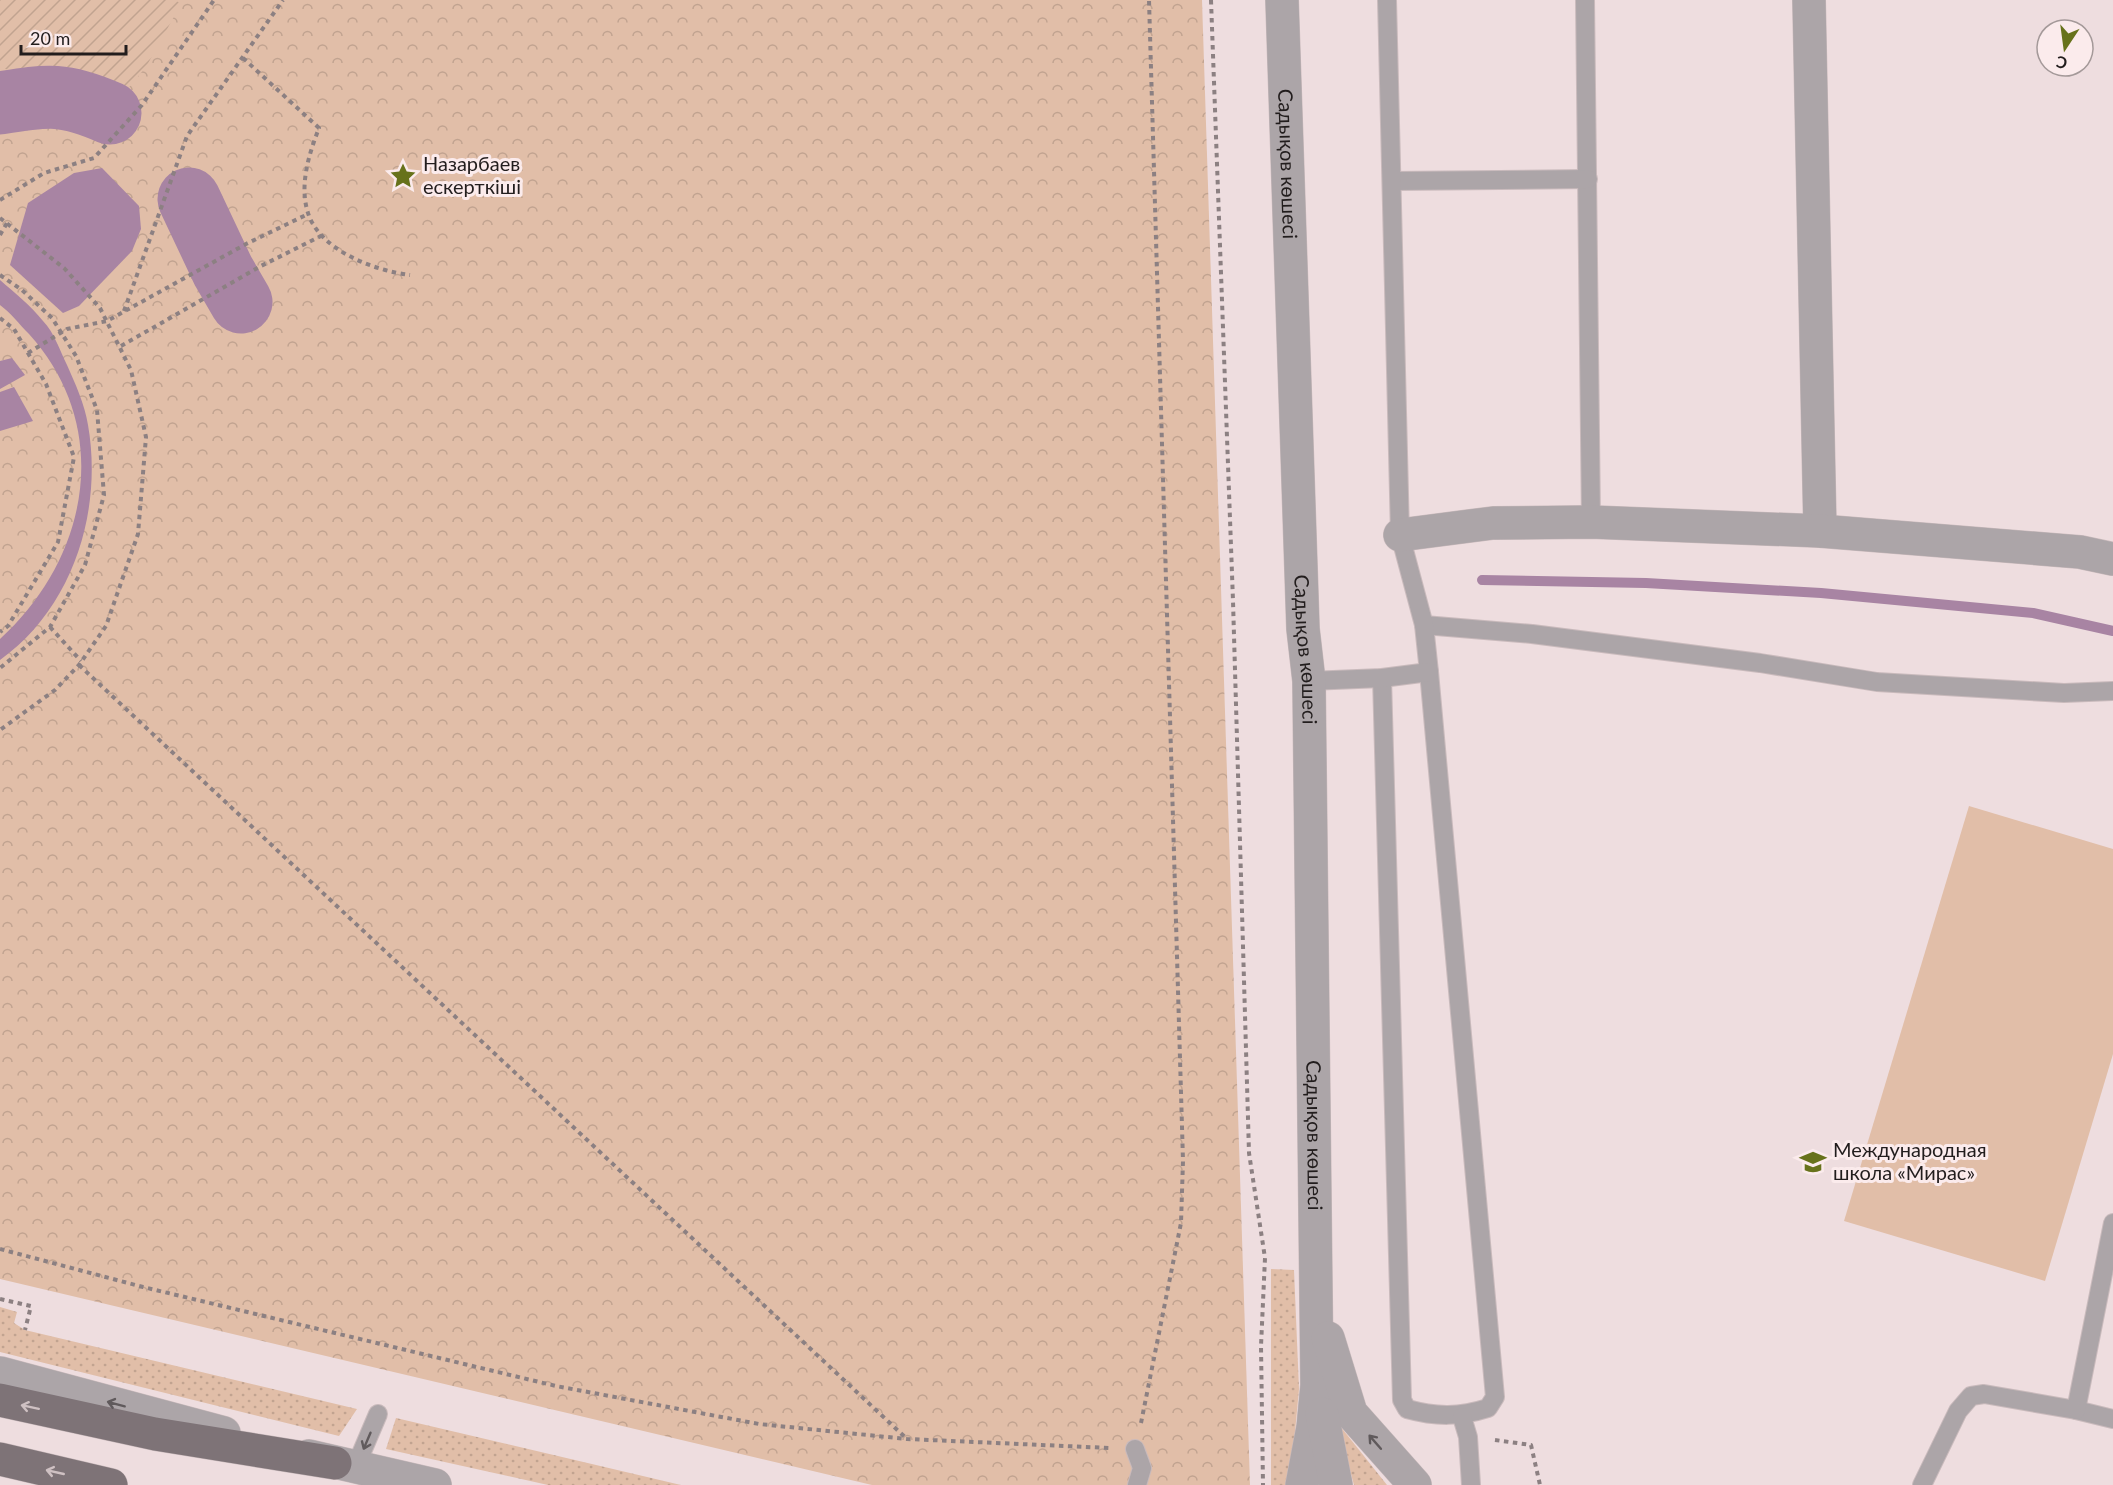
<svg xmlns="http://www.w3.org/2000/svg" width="2113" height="1485" viewBox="0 0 2113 1485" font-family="Lato,sans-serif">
<defs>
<pattern id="grass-dots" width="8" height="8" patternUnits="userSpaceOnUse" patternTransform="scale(1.5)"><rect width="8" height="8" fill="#e1bea8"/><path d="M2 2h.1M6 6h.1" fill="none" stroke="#c1a390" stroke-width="1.8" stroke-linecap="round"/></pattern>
<pattern id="forest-crowns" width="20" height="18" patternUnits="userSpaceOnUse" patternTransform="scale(1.5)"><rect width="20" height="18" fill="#e1bea8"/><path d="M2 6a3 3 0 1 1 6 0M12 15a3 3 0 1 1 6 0" fill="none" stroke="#c1a390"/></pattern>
<pattern id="garden-furrows" width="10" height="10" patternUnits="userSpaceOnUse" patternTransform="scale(1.5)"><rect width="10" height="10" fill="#e1bea8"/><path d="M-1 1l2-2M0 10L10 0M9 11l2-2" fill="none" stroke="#c1a390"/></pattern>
</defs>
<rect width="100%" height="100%" fill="#eedddf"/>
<g fill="url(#grass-dots)">
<path d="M1271,1269L1294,1270L1299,1389L1290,1485H1271Z"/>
<path d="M0,1307L17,1312L14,1323L25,1330L357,1409L339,1436L0,1352Z"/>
<path d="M396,1418L681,1485H548L386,1449Z"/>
<path d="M1336,1421L1387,1485H1354Z"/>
</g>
<path fill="url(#forest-crowns)" d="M0,0H1202L1250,1485H872L0,1279Z"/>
<path fill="url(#garden-furrows)" d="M0,0H175L181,4L146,67L126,91L0,68Z"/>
<path fill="#e1bea8" d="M1969,806L2113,849V1054L2045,1281L1844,1221Z"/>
<g fill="#a884a3">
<path d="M102,168L139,206L141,229L132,251L79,306L63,313L10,265L28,203L74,173Z"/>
<path d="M0,280C15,293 31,306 43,321C54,332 60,351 67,365C75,383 85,405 88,425C103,511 73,608 0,660V639C89,558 114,428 29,334C19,324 11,313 0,305Z"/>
<path d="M12,358L25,375L0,389V361Z"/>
<path d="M14,387L33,421L0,431V392Z"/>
</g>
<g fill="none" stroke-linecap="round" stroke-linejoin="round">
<path stroke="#a884a3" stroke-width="10" d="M1482,580L1646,583L1821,593L2033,613L2113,631"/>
<g stroke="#a884a3" stroke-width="63">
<path d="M0,103C49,95 64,93 110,113"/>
<path d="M189,199L223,271L241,302"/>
</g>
<g stroke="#c9babc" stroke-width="20">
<g id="service">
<path d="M1585,0L1591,522"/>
<path d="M1393,181L1588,179"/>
<path d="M1424,625L1532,634L1760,663L1877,682L2064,693L2113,691"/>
<path d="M1382,678L1402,1400L1407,1409C1436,1417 1460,1417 1488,1408L1495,1397L1429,672L1424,625L1400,535L1387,0"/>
<path d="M1309,681L1382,678L1429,672"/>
<path d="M2076,1410L2113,1419"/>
<path d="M1462,1417L1468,1437L1471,1485"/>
<path d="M1135,1449L1142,1468L1137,1485"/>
<path d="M355,1468L378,1414"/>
<path d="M1922,1485L1958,1411L1971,1396L1984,1394L2076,1410L2113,1223"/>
</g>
</g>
<g stroke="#c9babc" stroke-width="34">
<g id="minor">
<path d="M1809,0L1820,531"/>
<path d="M1400,535L1493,523L1591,522L1820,531L2080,552L2113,559"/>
</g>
</g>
<g stroke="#c9babc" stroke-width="34">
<g id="tertiary">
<path id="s1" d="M1282,0L1303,629L1309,681L1317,1385L1313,1427L1302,1485"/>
<path d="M1328,1338L1351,1413L1415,1485"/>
<path d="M0,1373L224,1433"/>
<path d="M1322,1414L1336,1485"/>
<path d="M309,1456L435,1485"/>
</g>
</g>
<g stroke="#c9babc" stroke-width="34">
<g id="primary">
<path d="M0,1400L155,1434L335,1463"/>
<path d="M0,1459L111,1485"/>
</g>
</g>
<g stroke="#8c8082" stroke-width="4" stroke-dasharray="4.5 4.5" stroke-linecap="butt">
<path d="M1211,0L1233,601L1249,1153L1265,1258L1261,1346L1263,1485"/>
<path d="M243,58L319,128C309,154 299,185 308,213C320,251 376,271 410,275"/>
<path d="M0,200L44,173L94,158L142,105L214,0"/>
<path d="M0,218L64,268L100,308L131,370L146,437L138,534L106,626L79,665L55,690L0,730"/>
<path d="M0,235L7,223"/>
<path d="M0,275L22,290L52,318L76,356L97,410L104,495L85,565L50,627L0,668"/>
<path d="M124,311L187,136L283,0"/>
<path d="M0,318L14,329L46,384L74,457L58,542L8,626L0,632"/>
<path d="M121,346L261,266L323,235"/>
<path d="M28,353L67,329L107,321L246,244L308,214"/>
<path d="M50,627L81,661"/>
<path d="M79,665L907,1439"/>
<path d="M0,1249L143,1287L556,1386L759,1424L907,1439L1110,1448"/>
<path d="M0,1299L31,1306L25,1330"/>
<path d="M1141,1423L1181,1223L1183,1161L1149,0"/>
<path d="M1495,1440L1531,1445L1540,1485"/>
</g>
<use href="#service" stroke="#aca5a8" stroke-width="18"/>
<use href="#minor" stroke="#aca5a8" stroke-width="33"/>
<use href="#tertiary" stroke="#aca5a8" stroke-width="33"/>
<use href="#primary" stroke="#7e7377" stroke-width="33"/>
</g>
<defs><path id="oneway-shaft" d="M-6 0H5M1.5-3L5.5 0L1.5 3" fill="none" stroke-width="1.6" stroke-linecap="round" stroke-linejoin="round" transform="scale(1.5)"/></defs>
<g stroke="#605a5c">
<use href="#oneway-shaft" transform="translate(116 1404) rotate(-165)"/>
<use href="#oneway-shaft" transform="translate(367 1441) rotate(113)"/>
<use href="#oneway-shaft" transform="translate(1375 1442) rotate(-131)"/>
</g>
<g stroke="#cfc1c3">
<use href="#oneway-shaft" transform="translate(30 1407) rotate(-168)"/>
<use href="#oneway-shaft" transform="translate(55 1472) rotate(-167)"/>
</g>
<defs>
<g id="sight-bare" transform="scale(2.07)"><path d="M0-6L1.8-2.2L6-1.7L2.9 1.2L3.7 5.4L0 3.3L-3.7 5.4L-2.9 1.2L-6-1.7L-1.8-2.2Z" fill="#67721b" stroke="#fbebec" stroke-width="2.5" paint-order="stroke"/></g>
<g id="school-bare" transform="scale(2.07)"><path d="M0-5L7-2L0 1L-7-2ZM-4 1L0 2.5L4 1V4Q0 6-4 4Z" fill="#67721b" stroke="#fbebec" stroke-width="2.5" paint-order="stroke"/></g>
</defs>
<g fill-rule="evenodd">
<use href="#sight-bare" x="403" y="176"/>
<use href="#school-bare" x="1813" y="1162"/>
</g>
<g text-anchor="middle" stroke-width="6" stroke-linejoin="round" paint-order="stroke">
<g font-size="20" fill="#221d1d" stroke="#fbebec" text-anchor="start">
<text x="423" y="171">Назарбаев<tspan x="423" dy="23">ескерткіші</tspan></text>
<text x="1833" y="1157">Международная<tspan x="1833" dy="23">школа «Мирас»</tspan></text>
</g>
<g font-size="20" fill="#221d1d" stroke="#fbebec">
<text dy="7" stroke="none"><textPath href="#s1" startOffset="164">Садықов көшесі</textPath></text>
<text dy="7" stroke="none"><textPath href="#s1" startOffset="650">Садықов көшесі</textPath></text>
<text dy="7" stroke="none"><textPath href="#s1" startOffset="1136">Садықов көшесі</textPath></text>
</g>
</g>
<g transform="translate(2065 48) rotate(193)"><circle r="28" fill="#fbebec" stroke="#a49999" stroke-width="1.5"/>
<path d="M0-4.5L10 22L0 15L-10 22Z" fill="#67721b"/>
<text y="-9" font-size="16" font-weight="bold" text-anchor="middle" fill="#221d1d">С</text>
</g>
<path d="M21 45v9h105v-9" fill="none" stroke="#221d1d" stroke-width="3"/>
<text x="30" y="45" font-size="18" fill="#221d1d" stroke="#fbebec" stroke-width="4.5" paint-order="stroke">20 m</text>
</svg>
